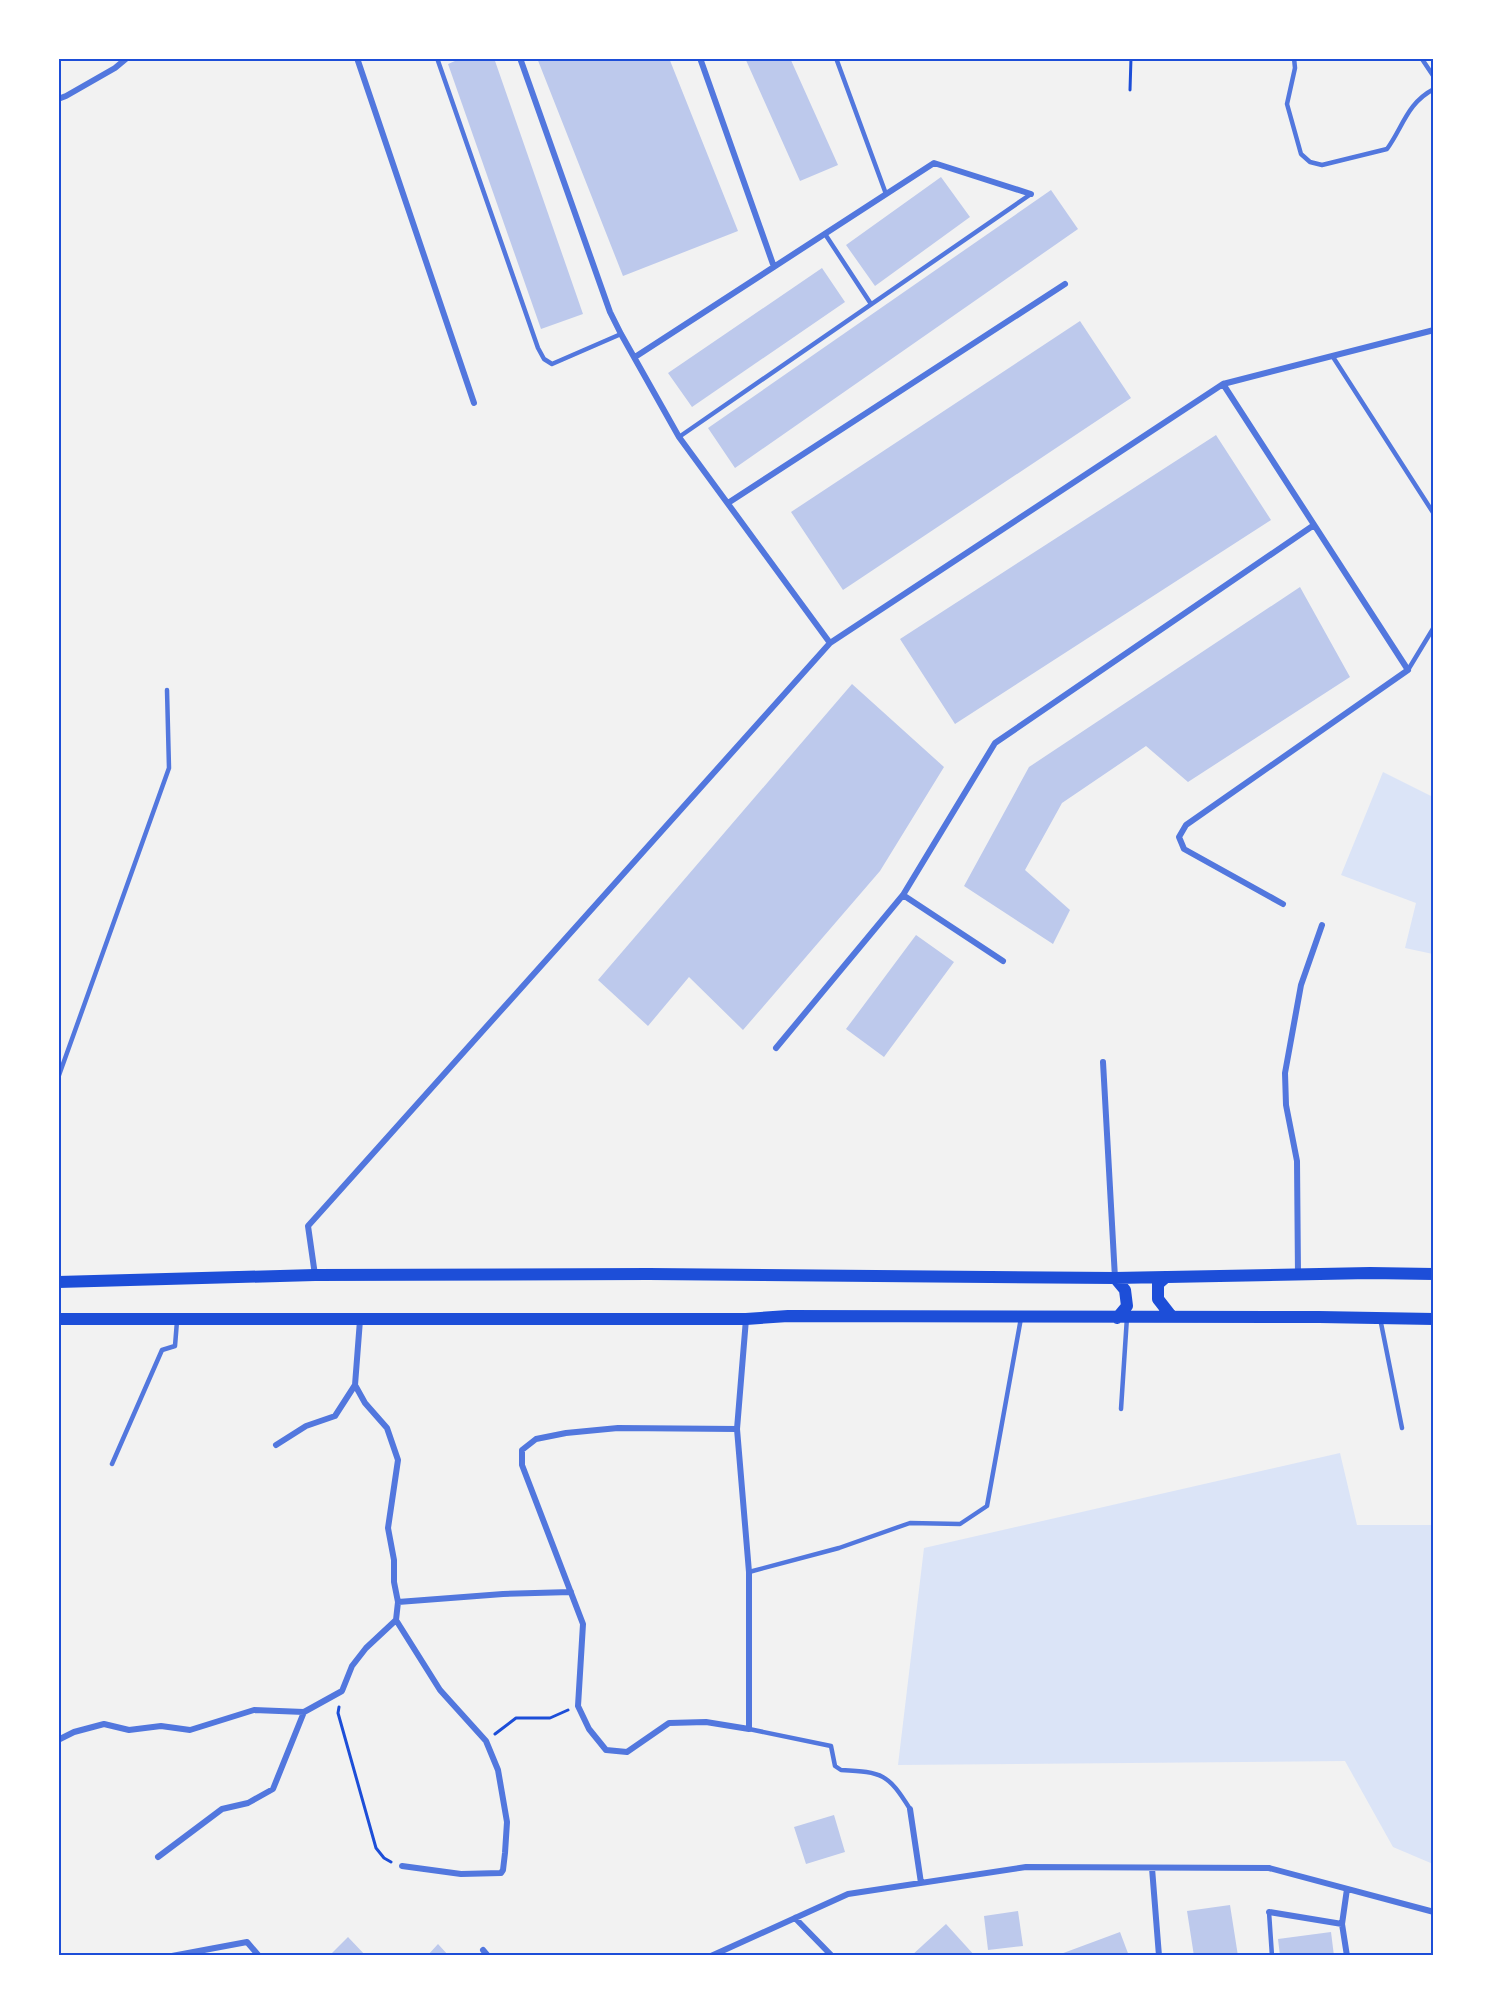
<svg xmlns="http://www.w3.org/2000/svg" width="1492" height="2014" font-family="Figtree,sans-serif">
<rect width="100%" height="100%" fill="#f2f2f2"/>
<path fill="#dbe4f7" d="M1383,772L1433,797V954L1405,948L1416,903L1341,875Z
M1340,1453L1357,1525H1433V1864L1393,1847L1345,1761L898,1765L924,1548Z"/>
<path fill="#bdc9ec" d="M462,58H494L583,314L541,329L448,64Z
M537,58H669L738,231L623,276Z
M745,58H790L838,165L800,181Z
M941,177L970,217L875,286L846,245Z
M1051,190L1078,229L735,468L708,428Z
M822,268L845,302L692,407L668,373Z
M1080,321L1131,398L843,590L791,512Z
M1216,435L1271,520L955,724L900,639Z
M1300,587L1350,677L1188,782L1146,746L1062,803L1025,870L1070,910L1053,944L964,886L1029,767Z
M852,684L944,767L880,871L743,1030L689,977L648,1026L598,980Z
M916,935L954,962L884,1057L846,1029Z
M834,1815L845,1852L806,1864L794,1827Z
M1230,1905L1238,1956H1194L1187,1911Z
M1018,1911L1023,1946L988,1950L984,1916Z
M946,1924L975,1956H911Z
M1120,1932L1129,1956H1058V1955Z
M1331,1932L1334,1956H1280L1278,1939Z
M348,1937L366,1956H329Z
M438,1944L449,1956H427Z"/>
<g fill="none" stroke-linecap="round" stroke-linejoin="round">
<path stroke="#1d4ed8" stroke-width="3" d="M1130,90L1131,58
M339,1707L338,1713L376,1848L384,1858L391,1862
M495,1734L516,1718H550L568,1710"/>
<path stroke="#5277de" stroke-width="4.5" d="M437,58L538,348L544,359L552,364L621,334
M836,58L886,194
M1294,58L1295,68L1287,104L1301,154L1310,162L1322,165L1387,149C1403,127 1407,103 1434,89
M1422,59L1434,77
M825,234L871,304
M1333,357L1434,514
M679,437L1031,194
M1408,670L1434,627
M58,1078L169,768L167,690
M1380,1318L1402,1428
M1121,1409L1127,1317
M112,1464L162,1350L175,1346L177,1321
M749,1572L839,1548L910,1523L960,1524L987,1506L1021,1318
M749,1729L831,1746L835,1766L841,1770C883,1772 888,1774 910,1809
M1269,1912L1272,1956"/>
<path stroke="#5277de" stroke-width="6" d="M357,58L474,403
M520,58L610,312L621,334L679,437L830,643
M700,58L774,267
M58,99L66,96L115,68L127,58
M635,357L934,163L1031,194
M1223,384L1408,670L1186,825L1179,837L1184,849L1283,904
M728,503L1065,284
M903,895L1003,961
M776,1048L903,895L995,743L1314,525
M1103,1062L1115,1278
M1298,1274L1297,1161L1286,1105L1285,1073L1301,985L1322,925
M315,1275L308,1226L830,643L1223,384L1434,330
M737,1429L618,1428L566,1433L536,1439L522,1450V1465L583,1624L578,1706L589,1729L606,1750L627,1752L669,1723L706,1722L749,1729V1572L737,1429L746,1319
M276,1445L306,1426L335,1416L355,1385L360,1320
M398,1602L503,1594L571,1592
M396,1620L440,1690L486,1741L498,1770L507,1822L505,1853L503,1870L501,1873L461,1874L402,1866
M58,1740L74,1732L104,1724L129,1730L161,1726L190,1730L254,1710L304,1712L342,1691L352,1666L366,1648L396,1620L398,1602L394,1582V1560L388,1528L398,1460L387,1428L365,1403L355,1385
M910,1809L921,1883
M158,1857L222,1809L248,1803L273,1789L304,1712
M1152,1868L1159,1956
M1347,1889L1342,1924L1347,1956
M1269,1912L1342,1924
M795,1918L832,1956
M483,1950L488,1956
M172,1956L247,1942L259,1956
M711,1956L848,1894L1026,1867L1269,1868L1434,1912"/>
<path stroke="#1d4ed8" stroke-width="12" d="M1166,1277L1158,1284V1299L1172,1317
M1115,1278L1125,1290L1127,1306L1117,1318
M58,1282L315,1275L649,1274L1115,1278L1370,1273L1434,1274
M58,1319H746L788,1316L1319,1317L1434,1319"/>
</g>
<rect width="1492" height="2014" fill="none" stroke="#ffffff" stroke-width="120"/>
<rect x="60" y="60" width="1372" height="1894" fill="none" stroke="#1d4ed8" stroke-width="2"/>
</svg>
